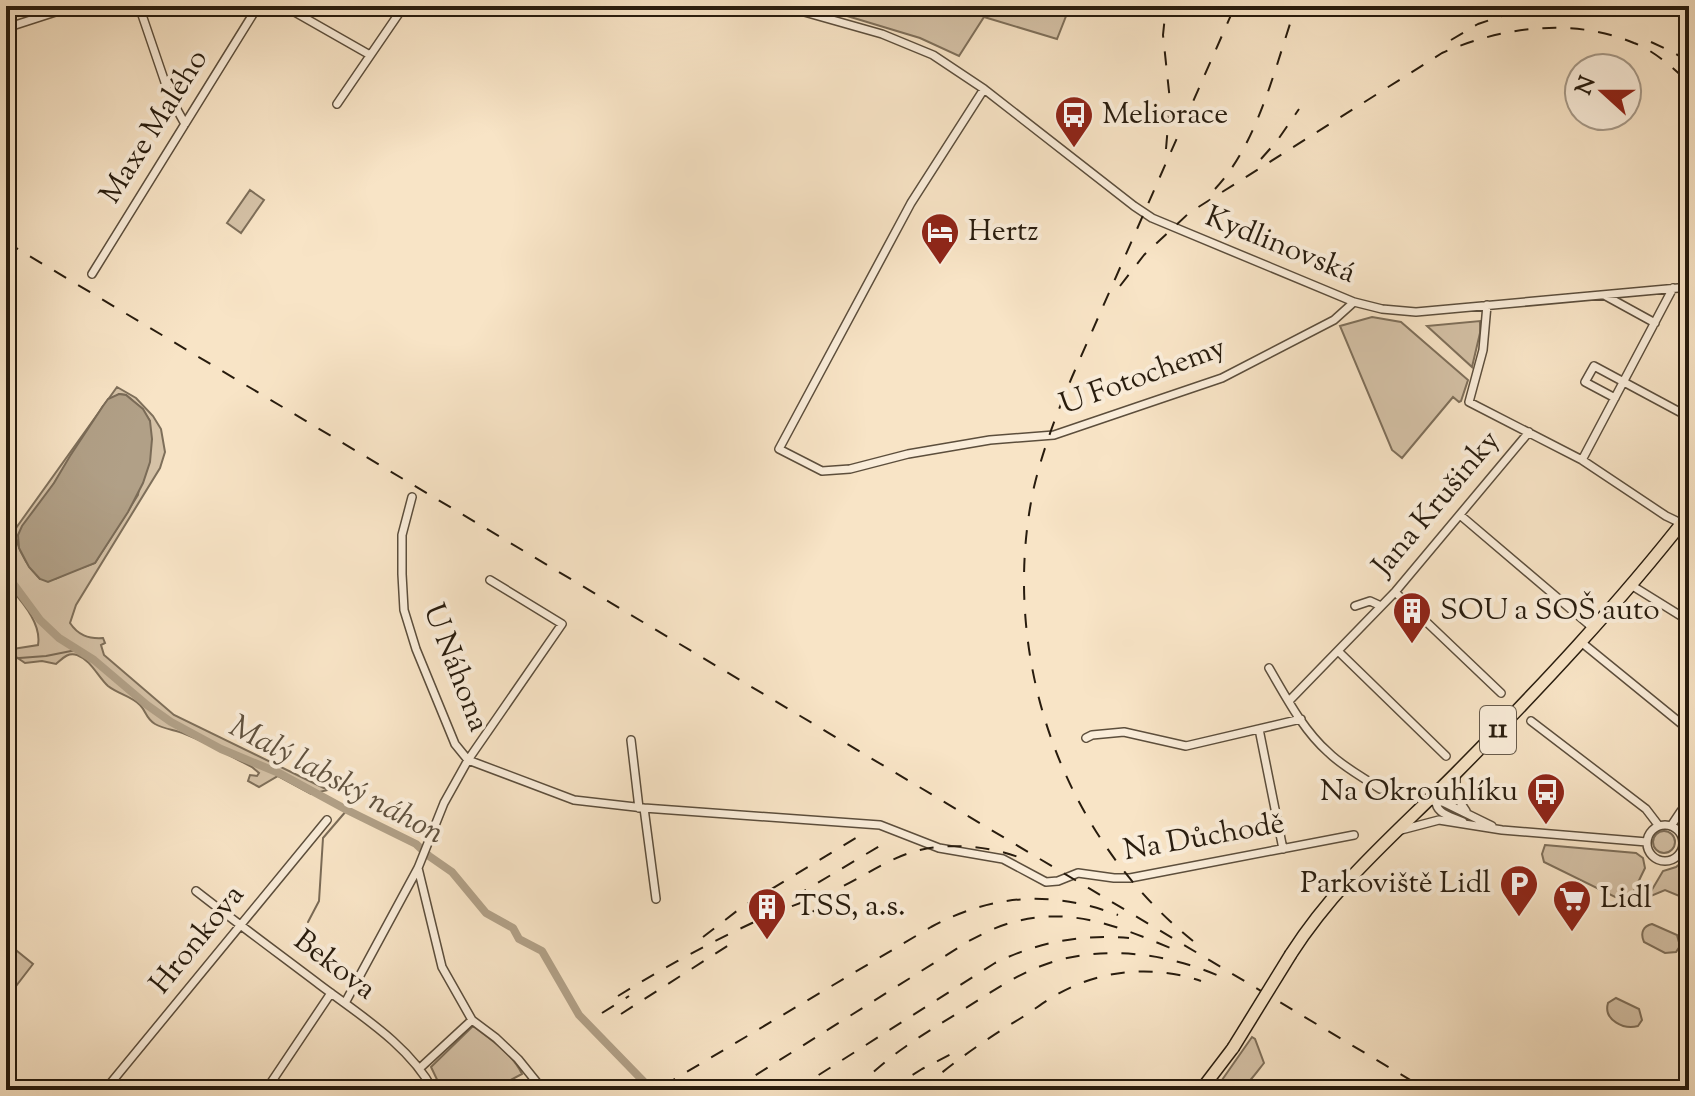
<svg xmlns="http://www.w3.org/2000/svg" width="1695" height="1096" font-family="'Sorts Mill Goudy',serif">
<rect width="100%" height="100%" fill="#f8e4c6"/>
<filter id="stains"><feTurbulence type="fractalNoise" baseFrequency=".0025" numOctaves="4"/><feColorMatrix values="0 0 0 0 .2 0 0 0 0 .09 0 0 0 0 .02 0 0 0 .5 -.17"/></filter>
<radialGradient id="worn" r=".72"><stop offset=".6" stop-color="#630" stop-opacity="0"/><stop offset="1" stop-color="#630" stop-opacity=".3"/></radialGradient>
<path fill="#d5c2a7" stroke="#7e6f5a" stroke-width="2" fill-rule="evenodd" d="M814,6H1070L1057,39L984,17L959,56L920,38Z
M250,190L264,200L241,233L227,223Z
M1372,317L1401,322L1468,380L1461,401L1459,402L1453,397L1402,458L1392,450L1340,326Z
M1480,321V333L1472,367L1427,326Z
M117,387L136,398L153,416L161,429L165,452L160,468L76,605L70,623C78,635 88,639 103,638L105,643L101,645L104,655L174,715L328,790L311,794L278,776L259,787L248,781L250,775L257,776L259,773L252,767C230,756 208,743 185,734C175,730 164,729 155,724C146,719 146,711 140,705C131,696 118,694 108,686C98,677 91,660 77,655C68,652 63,658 56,664L42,661L25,663L6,650L38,645C42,622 20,600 6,583V542ZM119,394L126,395L142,409L150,421L138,495L95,563L70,572L55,579H40C30,569 21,555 17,542L103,406Z
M1653 842a11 11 0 1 1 22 0a11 11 0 1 1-22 0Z
M1545,845L1636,853L1643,858L1645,868L1630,899L1627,901L1617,896L1615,897L1544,862L1542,854Z
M1687,858H1689V900L1665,890L1651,896L1650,893L1663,871L1676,867Z
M1652,924L1677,935L1680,946L1676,952L1665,953L1644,942C1640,933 1643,926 1652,924Z
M6,942L33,964L6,999Z
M1616,998L1639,1009L1642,1020L1638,1026C1624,1030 1603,1020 1608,1003Z
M473,1026C490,1039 513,1054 522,1074L501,1085V1090H442L431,1067Z
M1252,1037L1255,1039L1264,1063C1245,1087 1246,1090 1215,1090Z"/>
<path fill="#b1a087" stroke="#7a6b57" stroke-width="2" d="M119,394L126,395L143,409L150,421L152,439L150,462L143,483L128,512L95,563L48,582L40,579L29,567L19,548L18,535L22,526L54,483L70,456L103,406L108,399Z"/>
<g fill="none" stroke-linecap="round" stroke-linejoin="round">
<path stroke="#7a6b57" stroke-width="2" d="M6,659L46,656L76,650
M308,922L319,901L323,838L347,810"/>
<path stroke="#b1a087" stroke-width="8" d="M6,574L40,620L59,638L94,660L147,705L171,722L221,749L279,773L347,810L416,844L429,856L452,872L486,913L513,928L519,939L542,951L579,1015L652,1090"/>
<defs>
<path id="minor" d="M139,6L170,97L185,124
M284,6L370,55
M783,6L882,34L933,55L984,89L1134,206L1152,218L1354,302L1382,309L1416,312L1689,287
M6,28L74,6
M984,89L911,203L779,449L822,471L850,469L908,454L990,440L1054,435L1222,378L1334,320L1354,302
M337,104L404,6
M92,274L258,6
M1604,295L1655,323
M1487,305L1483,350L1469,402L1582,460L1666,516L1689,527
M1615,398L1585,382L1594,366L1689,417
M1582,460L1673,288
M412,497L402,535V574L404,610L416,649L455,744L468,760L574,800L644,808L880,825L939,848L1003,859L1046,882L1058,881L1078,873L1114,878H1130L1354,835
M1460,515L1593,628
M1631,585L1689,621
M1395,592L1501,693
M1355,606L1370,601L1381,606
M1581,642L1689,730
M1338,651L1446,756
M1269,668C1286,697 1303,730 1328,752C1343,767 1363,777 1380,789
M1289,701L1395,592L1529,432
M1531,721L1646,809L1659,826
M1259,729L1283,849
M1086,738L1092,735L1124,732L1186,746L1301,719
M631,740L639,808
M1456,774V796L1466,811
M1436,798C1434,814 1451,816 1463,822
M1430,801L1443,802L1492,826
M644,808L656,899
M1647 843a18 18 0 1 1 36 0a18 18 0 1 1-36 0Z
M1671,826L1681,811L1689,804
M1401,830L1439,820L1502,830L1647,842
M418,868L442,967L472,1020L496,1038L518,1059L543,1090
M196,891C237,923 279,954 320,985C360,1015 410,1046 433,1090
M345,1003L418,868L444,803L468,760L562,624L490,580
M420,1068L472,1020
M105,1090L327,820
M266,1090L331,993"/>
<path id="primary" d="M1291,954C1338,881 1398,832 1458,771C1539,689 1618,605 1689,514
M1201,1090L1233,1048"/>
</defs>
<use href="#minor" stroke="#5c4e3c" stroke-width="10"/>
<use href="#primary" stroke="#281c0e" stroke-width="14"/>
<use href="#minor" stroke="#faedda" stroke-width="7"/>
<use href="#primary" stroke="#f8e4c6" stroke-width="11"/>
<path stroke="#281c0e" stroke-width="2" stroke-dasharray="14 14" stroke-linecap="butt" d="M1451,40L1478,24L1502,16L1523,12L1612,9L1689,10
M1651,42L1673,52L1689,62
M1166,149L1170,101L1163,35L1166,6
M1261,159L1277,141L1299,109
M1215,189C1259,142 1275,66 1296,6
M6,242L1427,1090
M1120,286L1144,255L1189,213L1442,53C1501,27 1573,17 1634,43C1655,51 1673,68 1689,83
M794,897L888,841
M804,918L833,897
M703,937L742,907L864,833
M1193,941C1061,835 998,653 1034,487C1043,449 1057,413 1072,377L1235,6
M618,996C665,967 712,941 763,918C787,907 813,899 837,889C865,876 890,857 920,850C954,842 997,847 1028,861
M602,1013L629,996
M621,1014L732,943
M663,1086L931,927C993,894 1051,890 1118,915
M732,1090L969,941C982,934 996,927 1010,923C1070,905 1120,927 1175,950
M795,1090L995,963C1038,942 1081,934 1129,938
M853,1090C870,1075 886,1060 905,1047C923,1034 942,1023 961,1011C987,995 1012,977 1041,966C1097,944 1164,952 1219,976
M889,1090L922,1069L955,1052
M921,1090C952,1063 986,1039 1021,1018C1034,1010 1045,1001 1058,994C1102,969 1154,965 1201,981"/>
<defs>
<path id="primary-bridge" d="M1233,1048L1291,954"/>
</defs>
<use href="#primary-bridge" stroke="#281c0e" stroke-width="14" stroke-linecap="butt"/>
<use href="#primary-bridge" stroke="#f8e4c6" stroke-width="11"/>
</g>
<defs>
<symbol id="bus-pin" viewBox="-11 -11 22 30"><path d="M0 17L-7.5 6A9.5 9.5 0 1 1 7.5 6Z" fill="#8f2418" stroke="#faedda"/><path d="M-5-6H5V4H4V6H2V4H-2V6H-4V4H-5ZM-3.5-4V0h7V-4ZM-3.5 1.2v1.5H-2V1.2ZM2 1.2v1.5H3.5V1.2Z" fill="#fff"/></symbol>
<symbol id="hotel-pin" viewBox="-11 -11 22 30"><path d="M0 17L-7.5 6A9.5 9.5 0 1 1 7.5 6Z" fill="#8f2418" stroke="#faedda"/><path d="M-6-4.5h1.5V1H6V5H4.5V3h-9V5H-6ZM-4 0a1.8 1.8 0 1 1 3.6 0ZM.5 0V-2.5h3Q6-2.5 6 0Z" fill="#fff"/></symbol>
<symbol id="building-pin" viewBox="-11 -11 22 30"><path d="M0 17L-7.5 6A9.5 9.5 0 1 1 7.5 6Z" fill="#8f2418" stroke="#faedda"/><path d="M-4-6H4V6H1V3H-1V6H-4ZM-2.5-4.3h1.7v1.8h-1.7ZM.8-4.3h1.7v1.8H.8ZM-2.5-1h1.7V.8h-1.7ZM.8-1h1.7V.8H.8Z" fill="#fff"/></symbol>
<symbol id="parking-pin" viewBox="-11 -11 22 30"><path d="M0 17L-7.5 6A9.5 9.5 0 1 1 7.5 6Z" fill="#8f2418" stroke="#faedda"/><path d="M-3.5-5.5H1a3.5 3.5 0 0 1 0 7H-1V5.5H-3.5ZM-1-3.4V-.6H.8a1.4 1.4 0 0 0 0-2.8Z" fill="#fff"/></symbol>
<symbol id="supermarket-pin" viewBox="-11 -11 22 30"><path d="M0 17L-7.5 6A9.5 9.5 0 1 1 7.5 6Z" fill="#8f2418" stroke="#faedda"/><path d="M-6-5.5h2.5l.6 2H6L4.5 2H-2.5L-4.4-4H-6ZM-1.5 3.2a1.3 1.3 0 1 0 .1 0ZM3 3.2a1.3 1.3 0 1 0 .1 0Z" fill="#fff"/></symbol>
</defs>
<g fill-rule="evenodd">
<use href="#bus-pin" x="1052" y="93" width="44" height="60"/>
<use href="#hotel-pin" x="918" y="210" width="44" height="60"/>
<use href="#building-pin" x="1390" y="589" width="44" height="60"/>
<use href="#bus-pin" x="1524" y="770" width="44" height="60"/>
<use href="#parking-pin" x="1497" y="862" width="44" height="60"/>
<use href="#supermarket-pin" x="1550" y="877" width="44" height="60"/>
<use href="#building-pin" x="745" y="885" width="44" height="60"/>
</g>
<g text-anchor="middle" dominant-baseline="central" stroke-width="8" stroke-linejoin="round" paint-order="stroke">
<rect fill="#faedda" stroke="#675b4b" stroke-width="2" x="1480" y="706" width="36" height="48" rx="6"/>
<g font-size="28" font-weight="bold" fill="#281c0e">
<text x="1498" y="730">11</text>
</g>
<g font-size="30" fill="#281c0e" stroke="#faedda" text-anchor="start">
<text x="1102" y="115">Meliorace</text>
<text x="968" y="232">Hertz</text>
<text x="1440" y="611">SOU a SOŠ auto</text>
<text x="1518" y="792" text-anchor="end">Na Okrouhlíku</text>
<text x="1491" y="884" text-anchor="end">Parkoviště Lidl</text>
<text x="1600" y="899">Lidl</text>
<text x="795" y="907">TSS, a.s.</text>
</g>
<g font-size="30" fill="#281c0e" stroke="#faedda">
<text transform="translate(155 127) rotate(-58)">Maxe Malého</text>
<text transform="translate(1280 246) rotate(22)">Kydlinovská</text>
<text transform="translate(1143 377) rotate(-20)">U Fotochemy</text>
<text transform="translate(1437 504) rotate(-50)">Jana Krušinky</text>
<text transform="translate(455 668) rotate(69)">U Náhona</text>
<text transform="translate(1204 838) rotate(-10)">Na Důchodě</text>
<text transform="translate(198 940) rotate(-51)">Hronkova</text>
<text transform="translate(334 966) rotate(37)">Bekova</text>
</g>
<g font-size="32" font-style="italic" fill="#5f513e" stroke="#faedda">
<text transform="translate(336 781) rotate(28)">Malý labský náhon</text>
</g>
</g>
<rect width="1695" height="1096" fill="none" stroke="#f8e4c6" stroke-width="32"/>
<rect x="8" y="8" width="1679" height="1080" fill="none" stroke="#281c0e" stroke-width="4"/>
<rect x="16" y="16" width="1663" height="1064" fill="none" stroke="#281c0e" stroke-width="2"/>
<g transform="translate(1603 92) rotate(291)"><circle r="38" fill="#faedda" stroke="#a69988" stroke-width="2"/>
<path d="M0-6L14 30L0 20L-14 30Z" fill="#8f2418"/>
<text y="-12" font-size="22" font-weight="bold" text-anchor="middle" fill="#281c0e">N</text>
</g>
<rect width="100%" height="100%" filter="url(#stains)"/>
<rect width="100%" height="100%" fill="url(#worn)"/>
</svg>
